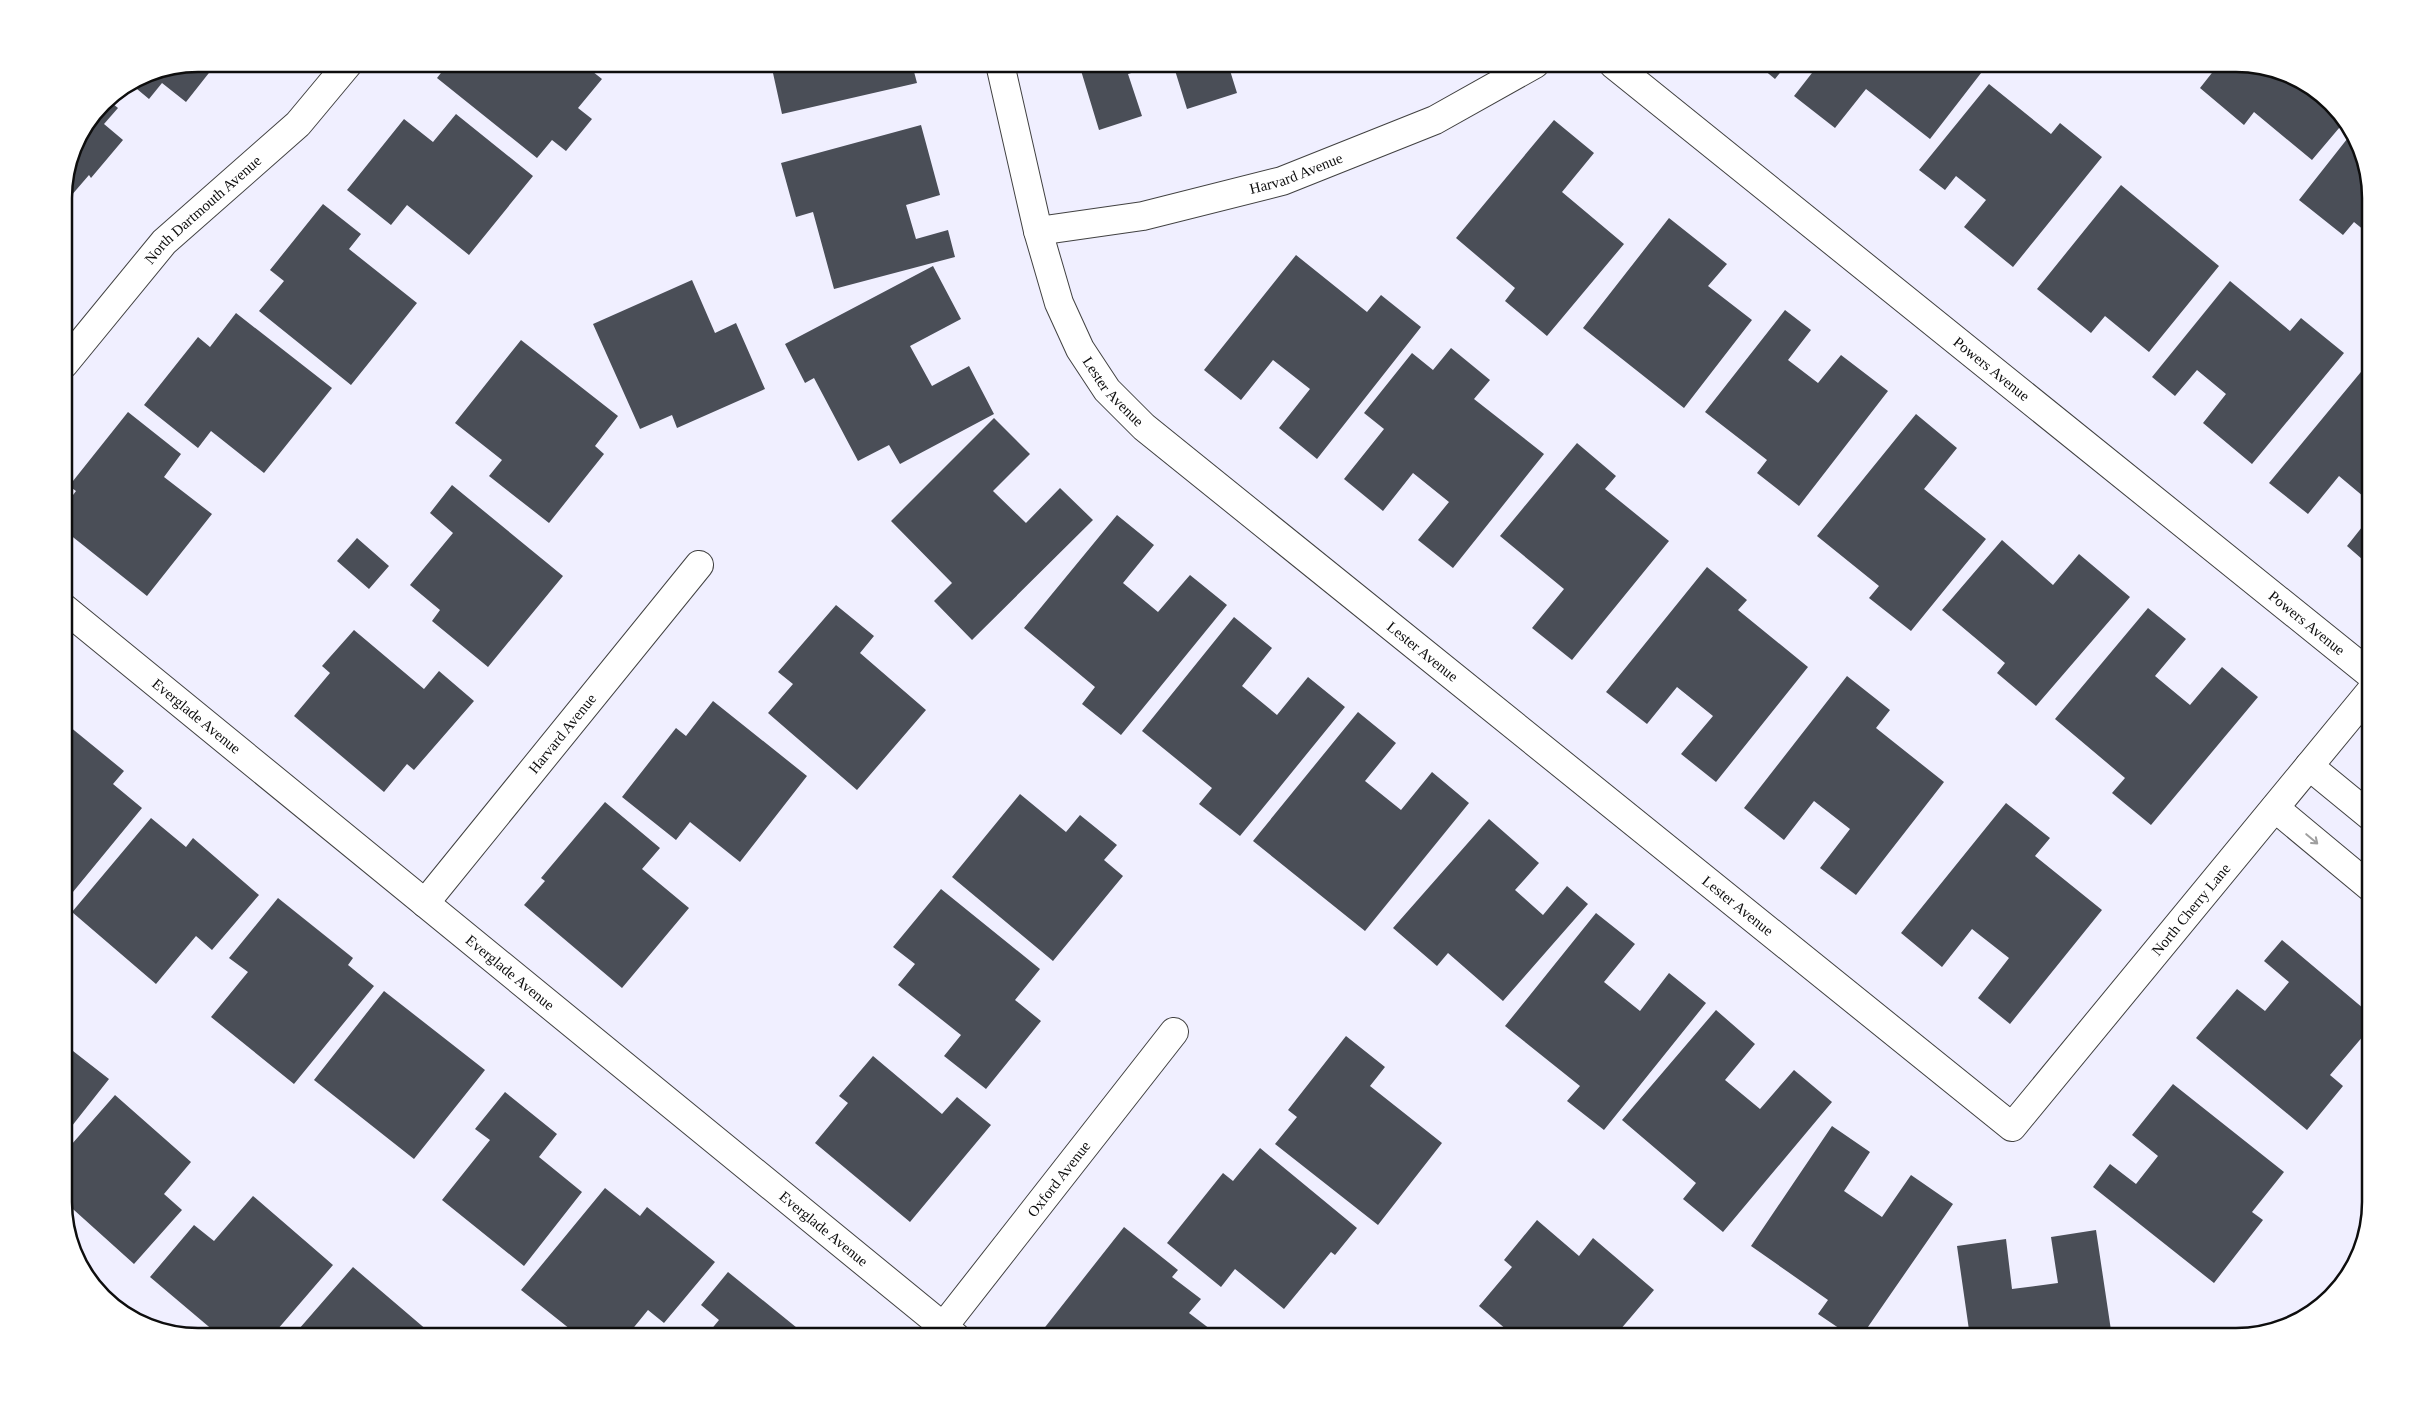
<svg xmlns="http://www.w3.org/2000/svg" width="2434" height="1401" font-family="Georgia,serif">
<rect width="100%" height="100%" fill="#f0efff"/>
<path fill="#4a4e57" d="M198,64H216L186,102L162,83L149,99L131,84L147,74Z
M448,64H583L602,79L578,108L592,119L566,151L552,140L537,158L437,78Z
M771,64H912L917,83L782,114Z
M1079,64H1160L1128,74L1142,116L1099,130Z
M1173,64H1228L1237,93L1187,109Z
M1256,64H1267L1257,68Z
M1757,64H1787L1775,79Z
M1819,64H1988L1930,139L1866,89L1835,128L1794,96Z
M2219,64H2236L2303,82L2345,121L2312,160L2254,112L2244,125L2200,88Z
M1989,84L2051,134L2060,123L2102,157L2013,267L1964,227L1986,200L1956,176L1945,190L1919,170Z
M108,100L118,108L104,124L123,140L91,178L89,175L64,204V190L74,146L103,103Z
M456,114L533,176L469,255L407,205L391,225L347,190L404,119L433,142Z
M1554,120L1594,153L1562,192L1624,244L1547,336L1505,301L1515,288L1456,238Z
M921,125L940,195L906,205L916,239L948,230L955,257L834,289L813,212L796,217L781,163Z
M2351,134L2370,190V235L2354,222L2343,235L2299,200Z
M2121,185L2219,266L2149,352L2105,316L2091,333L2037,289Z
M323,204L361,234L349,249L417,303L351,385L259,311L284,281L270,270Z
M1669,218L1727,264L1708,286L1752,320L1684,408L1583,328Z
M1296,255L1367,312L1381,295L1421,327L1317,459L1279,428L1310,389L1273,360L1241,400L1204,370Z
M933,266L961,319L910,346L932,386L969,366L994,414L900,464L889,445L858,461L814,378L805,383L785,344Z
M692,280L715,333L736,323L765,389L677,428L672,415L640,429L593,324Z
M2230,281L2290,331L2301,318L2344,353L2252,464L2203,423L2226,394L2197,370L2175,396L2152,377Z
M1785,310L1811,330L1788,360L1818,383L1841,355L1888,391L1799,506L1757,473L1767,460L1705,412Z
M236,313L332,388L264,473L211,431L198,448L144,405L198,337L210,347Z
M521,340L618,416L595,446L604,454L549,523L489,476L502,460L455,423Z
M1451,348L1490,380L1474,399L1544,454L1453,568L1418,540L1449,502L1413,473L1383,511L1344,479L1384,429L1364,413L1412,353L1433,370Z
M2370,361V502L2339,476L2308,514L2269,483Z
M128,412L181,454L164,477L212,514L147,596L64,530V507L76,491L69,486Z
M1916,414L1957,448L1924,489L1986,539L1911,631L1869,598L1879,586L1817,536Z
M994,418L1030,454L993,491L1026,523L1060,488L1093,520L972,640L934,601L952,583L891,521Z
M1577,443L1616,476L1605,489L1669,541L1572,660L1532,628L1564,589L1500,536Z
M452,485L563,576L488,667L432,621L440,610L410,585L453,533L430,513Z
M1117,515L1154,545L1123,583L1158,612L1190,575L1227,605L1121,735L1082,704L1095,687L1024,628Z
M2370,517V566L2347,546Z
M357,538L389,566L369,589L337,561Z
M2002,540L2053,585L2079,554L2130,597L2036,706L1997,673L2005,663L1942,610Z
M1707,567L1747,600L1738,610L1808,667L1716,782L1681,754L1713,716L1677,687L1647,724L1606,692Z
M836,605L874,636L860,653L926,710L857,790L768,713L793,684L778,672Z
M2148,608L2186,639L2155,676L2190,705L2222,667L2258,697L2151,825L2112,793L2125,778L2055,719Z
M1234,617L1272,648L1242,686L1277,715L1308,677L1345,707L1240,836L1199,804L1212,788L1142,731Z
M354,630L424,689L439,671L474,701L414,770L407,764L384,792L294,716L330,673L322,666Z
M1847,676L1890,710L1876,728L1944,782L1856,895L1820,868L1850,829L1814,801L1784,840L1744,808Z
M713,701L807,776L740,862L690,822L676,840L622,797L676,728L686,736Z
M1358,712L1396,743L1365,781L1401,810L1432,772L1469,803L1365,931L1253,841Z
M64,722L124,771L113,784L142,808L68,898L64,895Z
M1020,794L1066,832L1080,815L1117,845L1104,860L1123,876L1053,961L952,877Z
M605,802L660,848L642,869L689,908L622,988L524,905L545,881L541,878Z
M2006,803L2050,838L2035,856L2102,910L2010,1024L1978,998L2009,958L1972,929L1942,967L1901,933Z
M151,818L186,847L193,838L259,895L212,950L196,936L156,984L72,912Z
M1489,819L1539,863L1515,890L1543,915L1567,886L1588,904L1503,1001L1448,953L1437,966L1393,928Z
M941,889L1040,969L1015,1000L1041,1021L986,1089L944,1056L961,1035L898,985L915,964L893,947Z
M278,898L353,958L348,965L374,986L294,1084L211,1017L248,972L229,958Z
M1596,913L1635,944L1604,982L1640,1011L1669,973L1706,1003L1604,1130L1567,1101L1580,1086L1505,1026Z
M2282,940L2370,1014V1028L2330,1075L2343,1086L2307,1130L2196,1038L2237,989L2265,1011L2289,982L2264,961Z
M384,991L485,1070L414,1159L314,1080Z
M1716,1010L1755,1044L1725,1080L1760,1109L1794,1070L1832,1102L1723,1232L1683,1199L1696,1183L1622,1120Z
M1346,1036L1385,1067L1370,1086L1442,1143L1378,1225L1275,1144L1297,1117L1288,1110Z
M64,1044L109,1079L64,1136Z
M873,1056L942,1114L957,1097L991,1125L910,1222L815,1143L848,1103L839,1096Z
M2173,1084L2284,1172L2252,1212L2263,1220L2214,1283L2093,1187L2110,1164L2136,1184L2158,1156L2132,1135Z
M505,1092L557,1134L539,1157L582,1192L524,1266L442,1200L490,1140L475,1129Z
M115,1095L191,1162L164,1194L182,1210L134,1264L64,1201V1153Z
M1832,1126L1870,1152L1844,1191L1882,1217L1911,1175L1953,1204L1861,1337H1852L1818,1314L1828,1300L1751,1246Z
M1260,1148L1357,1228L1335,1255L1331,1252L1284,1309L1235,1269L1221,1287L1167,1243L1223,1173L1233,1181Z
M605,1188L640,1216L647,1207L715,1262L664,1323L648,1310L626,1337H580L521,1290Z
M253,1196L333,1265L271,1337H221L150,1277L194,1225L214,1241Z
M1537,1220L1579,1256L1593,1238L1654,1290L1614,1337H1515L1479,1306L1512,1267L1504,1260Z
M1124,1227L1178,1270L1172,1277L1201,1299L1189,1313L1210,1329L1204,1337H1050L1042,1331Z
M2096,1230L2112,1337H1970L1957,1246L2006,1239L2012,1289L2058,1283L2051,1237Z
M353,1267L435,1337H292Z
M728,1272L802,1332L797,1337H705L719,1320L701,1305Z"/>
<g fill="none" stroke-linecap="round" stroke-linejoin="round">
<defs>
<g id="street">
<path id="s1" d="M1000,64L1038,231L1059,303L1080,349L1107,390L1144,427L2012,1127L2370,692"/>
<path id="s2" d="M1613,64L2370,674"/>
<path id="s3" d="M1038,231L1143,216L1282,181L1435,120L1535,64"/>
<path id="s4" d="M64,364L164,242L298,124L348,64"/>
<path id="s5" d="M64,608L956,1337"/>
<path d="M2309,766L2370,816"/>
<path d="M2275,808L2370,887"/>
<path id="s6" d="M425,903L699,565"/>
<path id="s7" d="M943,1327L1174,1032"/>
</g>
</defs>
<use href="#street" stroke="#414141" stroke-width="30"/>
<use href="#street" stroke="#fff" stroke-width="28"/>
</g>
<defs><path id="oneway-shaft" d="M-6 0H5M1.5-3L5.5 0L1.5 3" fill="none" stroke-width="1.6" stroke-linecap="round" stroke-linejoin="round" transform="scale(1.25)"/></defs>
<use stroke="#9f9f9f" href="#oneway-shaft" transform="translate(2312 839) rotate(40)"/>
<g text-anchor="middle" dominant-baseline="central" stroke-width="5" stroke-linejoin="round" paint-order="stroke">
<g font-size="15" fill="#0e0e0e" stroke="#fff">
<text stroke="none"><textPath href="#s3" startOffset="265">Harvard Avenue</textPath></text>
<text stroke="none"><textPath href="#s4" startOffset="208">North Dartmouth Avenue</textPath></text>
<text stroke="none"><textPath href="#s2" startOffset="486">Powers Avenue</textPath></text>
<text stroke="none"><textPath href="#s1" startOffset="351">Lester Avenue</textPath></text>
<text stroke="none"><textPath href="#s2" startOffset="891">Powers Avenue</textPath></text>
<text stroke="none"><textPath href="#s1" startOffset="756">Lester Avenue</textPath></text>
<text stroke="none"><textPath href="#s5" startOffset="171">Everglade Avenue</textPath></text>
<text stroke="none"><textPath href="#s6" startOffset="218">Harvard Avenue</textPath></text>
<text stroke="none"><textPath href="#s1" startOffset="1161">Lester Avenue</textPath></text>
<text stroke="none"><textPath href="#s1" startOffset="1795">North Cherry Lane</textPath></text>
<text stroke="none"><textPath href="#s5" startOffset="576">Everglade Avenue</textPath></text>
<text stroke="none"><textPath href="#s7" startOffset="188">Oxford Avenue</textPath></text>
<text stroke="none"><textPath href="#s5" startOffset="981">Everglade Avenue</textPath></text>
</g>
</g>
<path d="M0 0H2434V1401H0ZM198 72H2236A126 126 0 0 1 2362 198V1202A126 126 0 0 1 2236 1328H198A126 126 0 0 1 72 1202V198A126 126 0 0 1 198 72Z" fill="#fff" fill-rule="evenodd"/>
<path fill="none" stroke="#0e0e0e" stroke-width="2.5" d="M198 72H2236A126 126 0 0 1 2362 198V1202A126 126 0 0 1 2236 1328H198A126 126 0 0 1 72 1202V198A126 126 0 0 1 198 72Z"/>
</svg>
